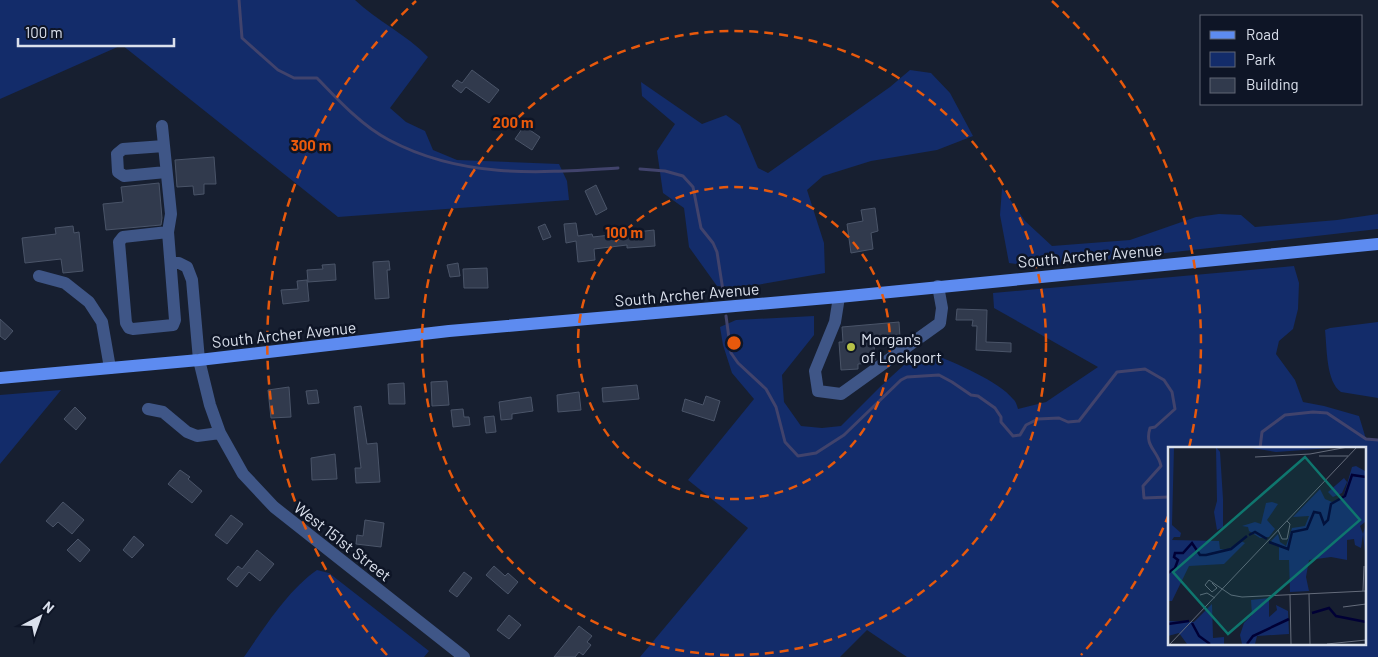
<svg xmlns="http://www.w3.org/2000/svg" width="1378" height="657" font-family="Barlow,sans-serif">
<rect width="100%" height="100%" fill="#171f30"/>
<path fill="#132c6a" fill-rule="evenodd" d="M0,0H355C377,21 406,34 428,57L390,108L406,122L425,131L433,150L457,160L559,164L567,181L569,200L338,217L122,45L0,99Z
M910,70L931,73L950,93L973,136L937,150L871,161L823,176L807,190L824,243L825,273L745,287L717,286L689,247L684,208L663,193L657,151L675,124L642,96L641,82L702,124L726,115L740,125L758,168L768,173L890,87Z
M1002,188L1025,221L1052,246L1130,240L1196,217L1219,214L1241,215L1255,227L1337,220L1378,214V229L1041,267L1009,263L1000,215Z
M1294,266L1299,283L1298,309L1293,329L1279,341L1276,354L1295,380L1303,402L1324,406L1359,416L1366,439L1378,440V657H907L867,630L840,657H640L748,528L688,480L754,399L732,373L723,345L720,327L736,320L814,316V335L782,375L784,402L801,426L822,428L841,426L880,387L905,364L933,354C955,363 999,381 1013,399C1016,401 1017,406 1018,409L1046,402L1098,367L994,308L993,293ZM1169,448H1364V643H1169Z
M1378,322V398L1341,392C1326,382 1327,348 1325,330L1330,328Z
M61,390L57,395L0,464V395Z
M317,570L329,573L429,651L424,657H244C264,628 288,590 317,570Z"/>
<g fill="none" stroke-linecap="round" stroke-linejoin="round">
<path stroke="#41436c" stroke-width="3" d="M239,0L242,38L278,70L294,78H317C337,99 363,127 389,140C463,179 538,173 618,168
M640,169L665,171L683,176L693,187L701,228L713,243L717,252L724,297
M726,316L731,353L738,363L766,389L776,407L785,442L798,456L816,453L844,435L901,380L907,377L939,375L952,382L971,395L978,396L995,408L1001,417V422L1013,436L1020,435L1026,425L1038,419L1059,418L1068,422L1079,421L1117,372L1145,369L1164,380L1172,392L1175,409L1155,427L1150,428C1144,447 1158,450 1161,466L1143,486L1144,498L1169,497
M1260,448L1262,432L1285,415L1313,412L1327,413L1366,439L1378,440"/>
</g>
<path fill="#313a4d" stroke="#4a5468" d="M472,70L499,90L489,103L466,87L461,93L452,86L457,80L462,83Z
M524,126L540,137L532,150L515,139Z
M214,157L216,184H204V194L194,195L193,186L177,187L175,160Z
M159,183L162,218L161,225L106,230L103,204L123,202L121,187Z
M596,185L607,209L596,215L585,191Z
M875,208L878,231L871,233L873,249L851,253L847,224L863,221L861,210Z
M576,223L578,236L592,234L593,237L654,230L655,246L627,248V245L594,249L595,260L578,262L576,241L566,243L564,224Z
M545,224L551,237L543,240L538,227Z
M73,226L74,233L79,232L83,271L63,273L61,259L25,263L22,238L56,234L55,228Z
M389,261L390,270H387L389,298L375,299L373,262Z
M458,263L460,276L450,277L447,265Z
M335,264L336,280L308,282L307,270L323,269L322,265Z
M487,268L488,288H464L463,269Z
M307,280L309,301L283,304L281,290L298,289L297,281Z
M957,309L987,310L986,342L1011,343V352L976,350L977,326H972L973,320H956Z
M0,319L13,331L5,340L0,336Z
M899,322L900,337L878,339L879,344H874L875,360L870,363L858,364V369L841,370L839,342H843L842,327Z
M447,381L449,405L432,406L431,382Z
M404,383L405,404H389L388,384Z
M637,385L639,399L603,402L602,388Z
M289,387L291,417L271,418L268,390Z
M317,390L319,403L308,404L306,391Z
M579,392L581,410L558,412L557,395Z
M706,396L720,401L714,421L682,411L685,399L703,405Z
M531,397L533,411L512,414V419L501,420L499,402Z
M361,406L367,444L377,443L380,482L356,483L355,468H361L354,407Z
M75,407L86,418L76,430L64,419Z
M463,409L464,417H469L470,425L453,427L451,410Z
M494,416L496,432L486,433L484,417Z
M335,454L337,479L312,480L311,458Z
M180,470L190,477L188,479L202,491L192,503L168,484Z
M63,502L84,520L72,534L58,522L53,527L46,521Z
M231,515L243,524L227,544L215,535Z
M365,520L384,523L381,547L356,544L357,535L363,536Z
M134,536L144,545L132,558L123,550Z
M78,539L90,550L80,562L67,550Z
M257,550L274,564L260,581L249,572L237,587L227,579L238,566L242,569Z
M494,566L505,576L508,573L518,582L508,594L486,575Z
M464,572L472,578L457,597L449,591Z
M509,615L521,625L509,639L497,630Z
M579,626L592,636L587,642L591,645L583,655L579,652L575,657H554Z"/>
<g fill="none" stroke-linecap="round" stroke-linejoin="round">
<path stroke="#3f5687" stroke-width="12" d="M162,126L171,214L168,232
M164,146L123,149L117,154L118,172L124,176L166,172
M168,232L175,320L173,325L133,329L129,328L126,323L119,242L123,237Z
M171,263H179L187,267L192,280L199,360L210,405L220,433L243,474L274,507L464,657
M39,276L65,283L89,302L102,322L110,368
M839,297L835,322L815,371L818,391L841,394L940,323L942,308L938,286
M148,409L163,412L187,432L197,436L220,433"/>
<path stroke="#5d8bf0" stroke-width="12" d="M0,378L199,360L449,331L839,297L1378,244"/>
</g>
<g fill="none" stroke="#e8590c" stroke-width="2.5" stroke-dasharray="9 6">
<circle cx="734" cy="343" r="156"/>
<circle cx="734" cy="343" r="312"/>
<path d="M1169 514A467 467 0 0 1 1081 655M387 655A467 467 0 0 1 416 1M1052 1A467 467 0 0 1 1189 448"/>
</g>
<circle fill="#b6c148" stroke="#0e1526" stroke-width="2" cx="851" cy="347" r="5"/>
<g text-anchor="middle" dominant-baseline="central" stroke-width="5" stroke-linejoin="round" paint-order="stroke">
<g font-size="16" fill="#dae0ec" stroke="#0e1526">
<text transform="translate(1090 255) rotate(-5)">South Archer Avenue</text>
<text transform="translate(687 294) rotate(-5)">South Archer Avenue</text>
<text transform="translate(284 334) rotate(-6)">South Archer Avenue</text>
<text transform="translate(343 541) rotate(38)">West 151st Street</text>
</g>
<g font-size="16" fill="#dae0ec" stroke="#0e1526" text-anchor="start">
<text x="861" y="338">Morgan's<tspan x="861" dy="18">of Lockport</tspan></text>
</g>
</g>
<g transform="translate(1168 447)">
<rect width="198" height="198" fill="#171f30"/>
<path d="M2,0H6L4,78L13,86L12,90H6L4,93L51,94L52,102L59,103L73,94L77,96L56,117L21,119L4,154H0ZM48,0L52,5L55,52V80L49,83L46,65L49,54ZM78,0H177L108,5ZM188,19L197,24V75L192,79L195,87L197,80V105L195,87L193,101L187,98L186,92L179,93V113L163,110L141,113L138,130L141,144L122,145L121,113H111V100L103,94L110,87L112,95L118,99L124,81L137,79L141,69L125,70L152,42L157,52L164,55L175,51L184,20ZM176,31L179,35L174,46L165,50L160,45ZM104,55L110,57L99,73L107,82L101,90L92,91L81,84L80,80L74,79L87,75L93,77L98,56ZM101,151V170L109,163L108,158L120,164L121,187L89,189L87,197H74L72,188L76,176L84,168L83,153ZM44,157L45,191L56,190V197H19L11,186L0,189V174L26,175Z" fill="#132c6a"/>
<path fill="none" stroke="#000035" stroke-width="2.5" d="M81,88L87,85L99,92M101,95L120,102L124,85L139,82L146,65L152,66L156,77L160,73L163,57L177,49L184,28L198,30M0,126L7,121L10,113L6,110L7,106H15L24,96L32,108H38L63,102L79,89M144,166L161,161L168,169L198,175M24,176L31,189L42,197M0,177L21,174M79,197L85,189L121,172"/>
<path fill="none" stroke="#656c7b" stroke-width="1" d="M151,9H180M87,10L142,7L180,0M110,83L114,92H119L122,77L119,74M44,136L49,141L44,145L37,138L41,133L63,148L74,150L198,144M195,144L196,119M141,147L142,197M32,148L39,146L47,151M122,148L123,197M175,160L198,157M2,197L189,0M159,197L198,193"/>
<path fill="#0f766e" fill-opacity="0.15" stroke="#0f766e" stroke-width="2.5" d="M137,10L192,73L60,187L5,125Z"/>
<rect width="198" height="198" fill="none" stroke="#dae0ec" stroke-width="2.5"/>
</g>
<circle cx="734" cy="343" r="8" fill="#e8590c" stroke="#0e1526" stroke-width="2.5"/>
<g font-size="15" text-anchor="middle" font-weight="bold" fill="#e8590c" stroke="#0e1526" stroke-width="5" stroke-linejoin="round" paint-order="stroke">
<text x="513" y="128">200 m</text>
<text x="311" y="151">300 m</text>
<text x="624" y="238">100 m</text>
</g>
<rect x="1200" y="15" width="162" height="90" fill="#0e1526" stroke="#606675"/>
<rect x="1210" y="31" width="25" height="8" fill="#5d8bf0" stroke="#606675"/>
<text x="1246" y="40" font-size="15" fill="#dae0ec">Road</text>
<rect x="1210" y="52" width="25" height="15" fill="#132c6a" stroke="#606675"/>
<text x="1246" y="65" font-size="15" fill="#dae0ec">Park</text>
<rect x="1210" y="78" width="25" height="15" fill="#313a4d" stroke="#606675"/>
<text x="1246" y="90" font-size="15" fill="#dae0ec">Building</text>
<g transform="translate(40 617) rotate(41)" stroke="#0e1526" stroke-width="4" paint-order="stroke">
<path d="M0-4L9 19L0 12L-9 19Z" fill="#dae0ec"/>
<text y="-8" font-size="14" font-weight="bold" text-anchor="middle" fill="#dae0ec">N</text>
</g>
<path d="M18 38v8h156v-8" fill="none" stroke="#dae0ec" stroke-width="2.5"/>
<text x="25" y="38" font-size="15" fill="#dae0ec" stroke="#0e1526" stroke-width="4" paint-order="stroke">100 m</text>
</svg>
